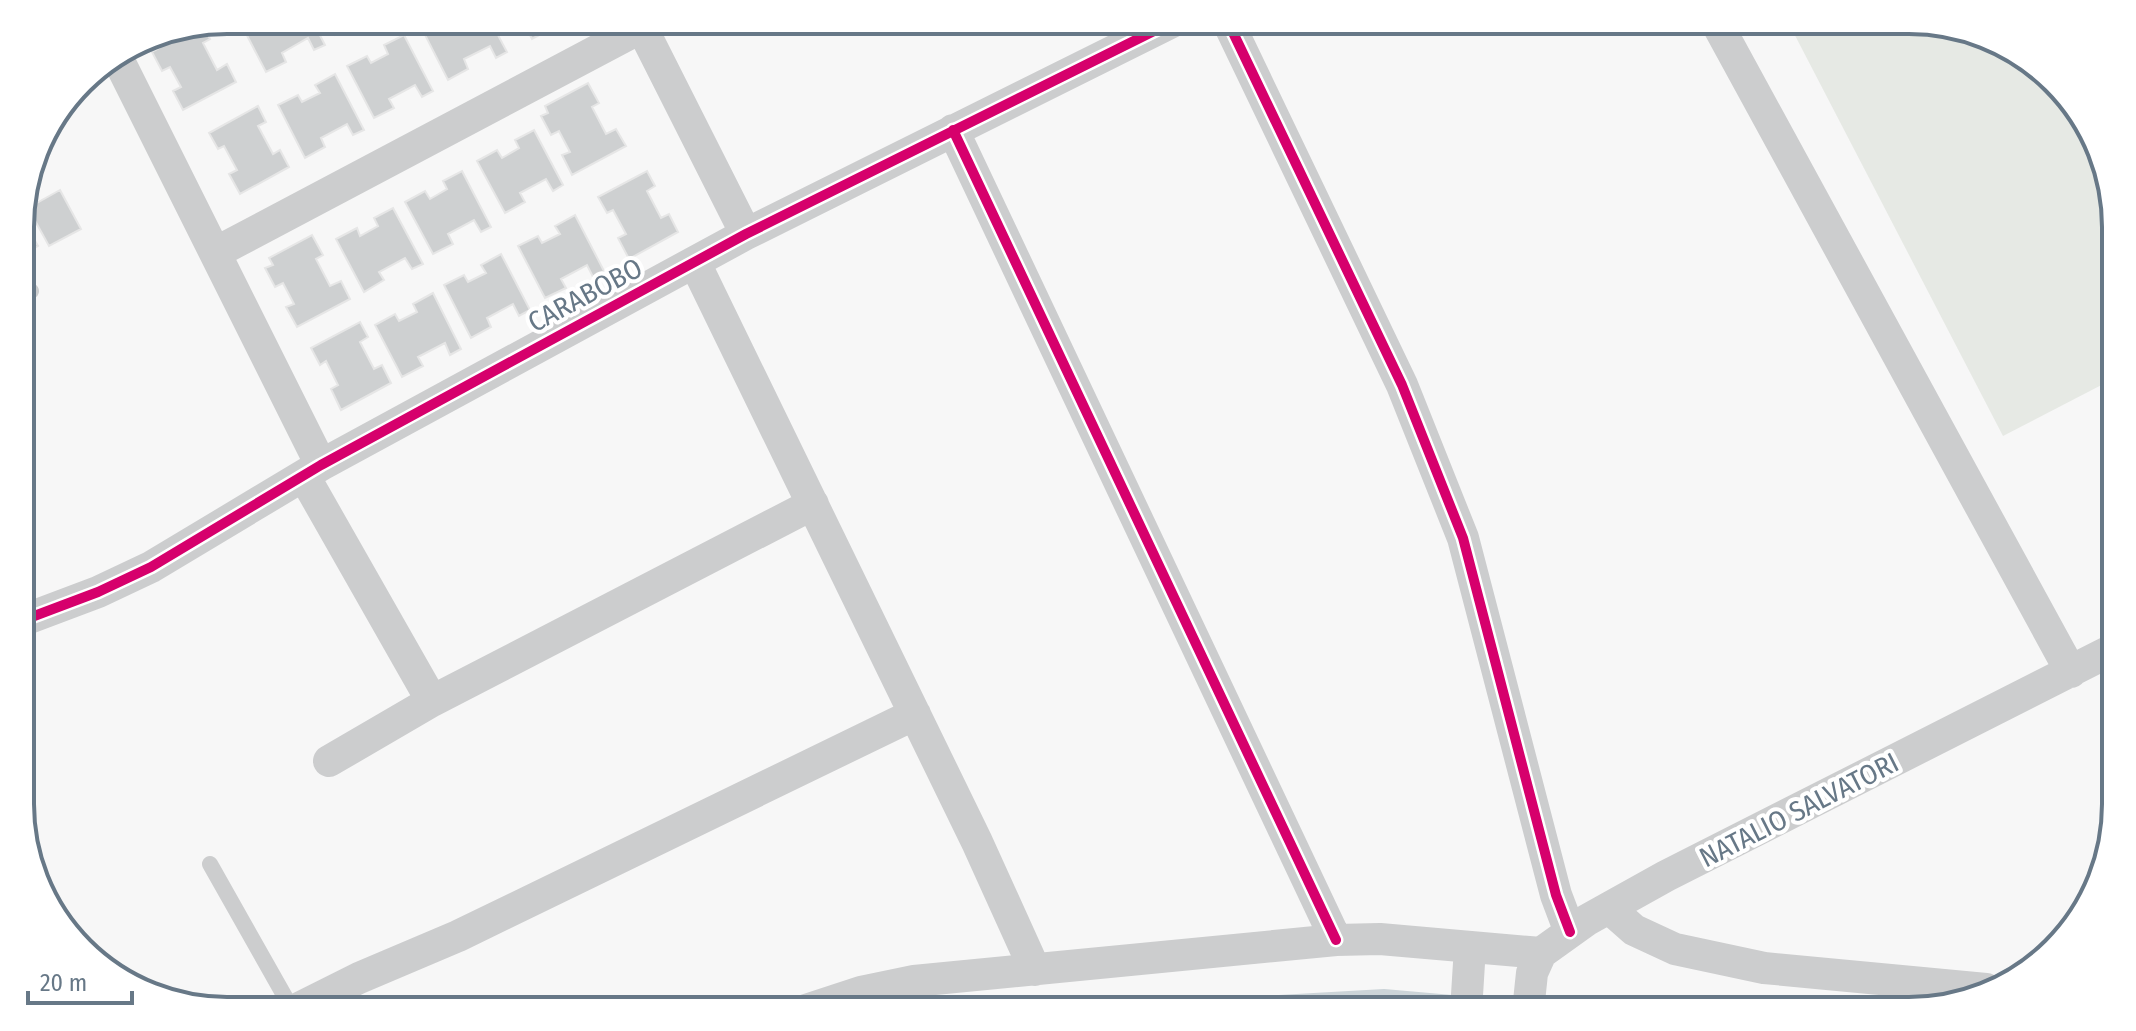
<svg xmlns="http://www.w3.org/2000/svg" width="2136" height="1031" font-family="'Fira Sans Condensed',sans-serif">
<rect width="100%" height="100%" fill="#f7f7f7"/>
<path fill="#e6e9e4" d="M1787,20H1909L2000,41L2081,111L2114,200L2115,378L2003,436Z"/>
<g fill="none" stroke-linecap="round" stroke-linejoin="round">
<path stroke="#ccd4d8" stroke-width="10" d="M1087,1011L1384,994L1576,1011"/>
</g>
<path fill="#ced0d1" stroke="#e6e6e6" stroke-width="2" d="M239,20H312L325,45L314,50L308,38L282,53L286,62L266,72Z
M327,20H353L355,24L335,35Z
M434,20H443L445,24L452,20H490L507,52L496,58L490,46L464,59L468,69L448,80L421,27Z
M522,20H568L532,39Z
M203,25L210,39L203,43L217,70L227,64L236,82L183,110L173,91L181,87L170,67L162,71L152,52L159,48L156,42L178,30Z
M404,35L433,91L422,97L415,85L389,99L394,108L374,118L347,66L367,56L371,63L388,54L384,45Z
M335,74L364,130L353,135L347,124L321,138L325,147L305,158L278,105L298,95L302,102L320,93L315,85Z
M588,83L599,103L592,107L606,134L616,129L626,146L572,175L562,155L570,152L559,131L551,135L541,116L548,113L545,106Z
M258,106L266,122L258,126L273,154L280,150L289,167L240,194L229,174L237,170L224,146L218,149L209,133Z
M534,130L563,185L553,191L546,179L520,193L525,202L505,213L477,161L497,150L502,158L519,148L515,140Z
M462,171L491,227L481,232L474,220L448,234L453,244L433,254L405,202L425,191L430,199L447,189L443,181Z
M647,171L655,186L647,191L661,218L669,214L678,232L629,259L618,238L626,234L613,210L607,213L598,197Z
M60,190L81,229L49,246L28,208Z
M393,208L423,264L412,269L405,258L379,272L384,280L364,292L336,239L357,228L360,236L378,226L374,218Z
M20,215L38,246L21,256Z
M575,215L604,271L593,277L587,265L561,279L566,288L545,298L518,246L538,236L542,243L560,234L555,226Z
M312,235L323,255L316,259L330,286L341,281L350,299L297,327L286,307L294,304L283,283L275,287L265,268L273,265L269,258Z
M501,254L530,310L519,316L513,304L487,318L491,327L471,338L444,285L464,275L468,282L486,273L481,265Z
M433,293L461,349L450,355L445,343L418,357L423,366L402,377L375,325L395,314L399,321L417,312L413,304Z
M360,322L368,337L360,342L374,369L382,365L391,383L341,410L331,389L338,385L326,361L320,365L311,348Z"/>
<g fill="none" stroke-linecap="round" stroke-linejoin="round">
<path stroke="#cccdce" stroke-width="16" d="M21,297L31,291
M210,864L293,1011"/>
<path stroke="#cccdce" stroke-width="32" d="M638,20L746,234
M1227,20L1402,385L1463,538L1556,895L1570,932
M1715,20L2071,672
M116,55L321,465
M953,130L1336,940
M215,253L655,20
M695,263L977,842L1035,970
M304,476L432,701
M21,621L98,592L151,567L321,465L746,234L1176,20
M329,761L432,701L813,504
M1609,908L1634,930L1675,949L1764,968L1986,989
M293,1011L359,978L458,936L915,714
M803,1011L861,992L914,981L1336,940L1380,939L1541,953
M1466,1011L1470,947
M1528,1011L1532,973L1541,953L1587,920L1666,876L2116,648"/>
<defs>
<path id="cycleway" d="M1227,20L1402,385L1463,538L1556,895L1570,932
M953,130L1336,940
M21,621L98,592L151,567L321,465L746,234L1176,20"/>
</defs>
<use href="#cycleway" stroke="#fff" stroke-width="15"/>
<use href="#cycleway" stroke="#d6006c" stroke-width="10"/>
</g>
<g text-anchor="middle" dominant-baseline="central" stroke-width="8" stroke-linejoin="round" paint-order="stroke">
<g font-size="28" fill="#677887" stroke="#fff">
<text transform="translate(585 295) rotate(-28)">CARABOBO</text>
<text transform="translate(1799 810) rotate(-27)">NATALIO SALVATORI</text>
</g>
</g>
<path d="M0 0H2136V1031H0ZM227 34H1909A193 193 0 0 1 2102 227V804A193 193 0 0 1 1909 997H227A193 193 0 0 1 34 804V227A193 193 0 0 1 227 34Z" fill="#fff" fill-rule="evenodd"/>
<path fill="none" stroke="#677887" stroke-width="4" d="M227 34H1909A193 193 0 0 1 2102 227V804A193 193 0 0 1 1909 997H227A193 193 0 0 1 34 804V227A193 193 0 0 1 227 34Z"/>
<path d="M28 991v12h104v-12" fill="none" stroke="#677887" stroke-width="4"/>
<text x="40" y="991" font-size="24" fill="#677887" stroke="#ffffff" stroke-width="6" paint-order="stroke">20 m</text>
</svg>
